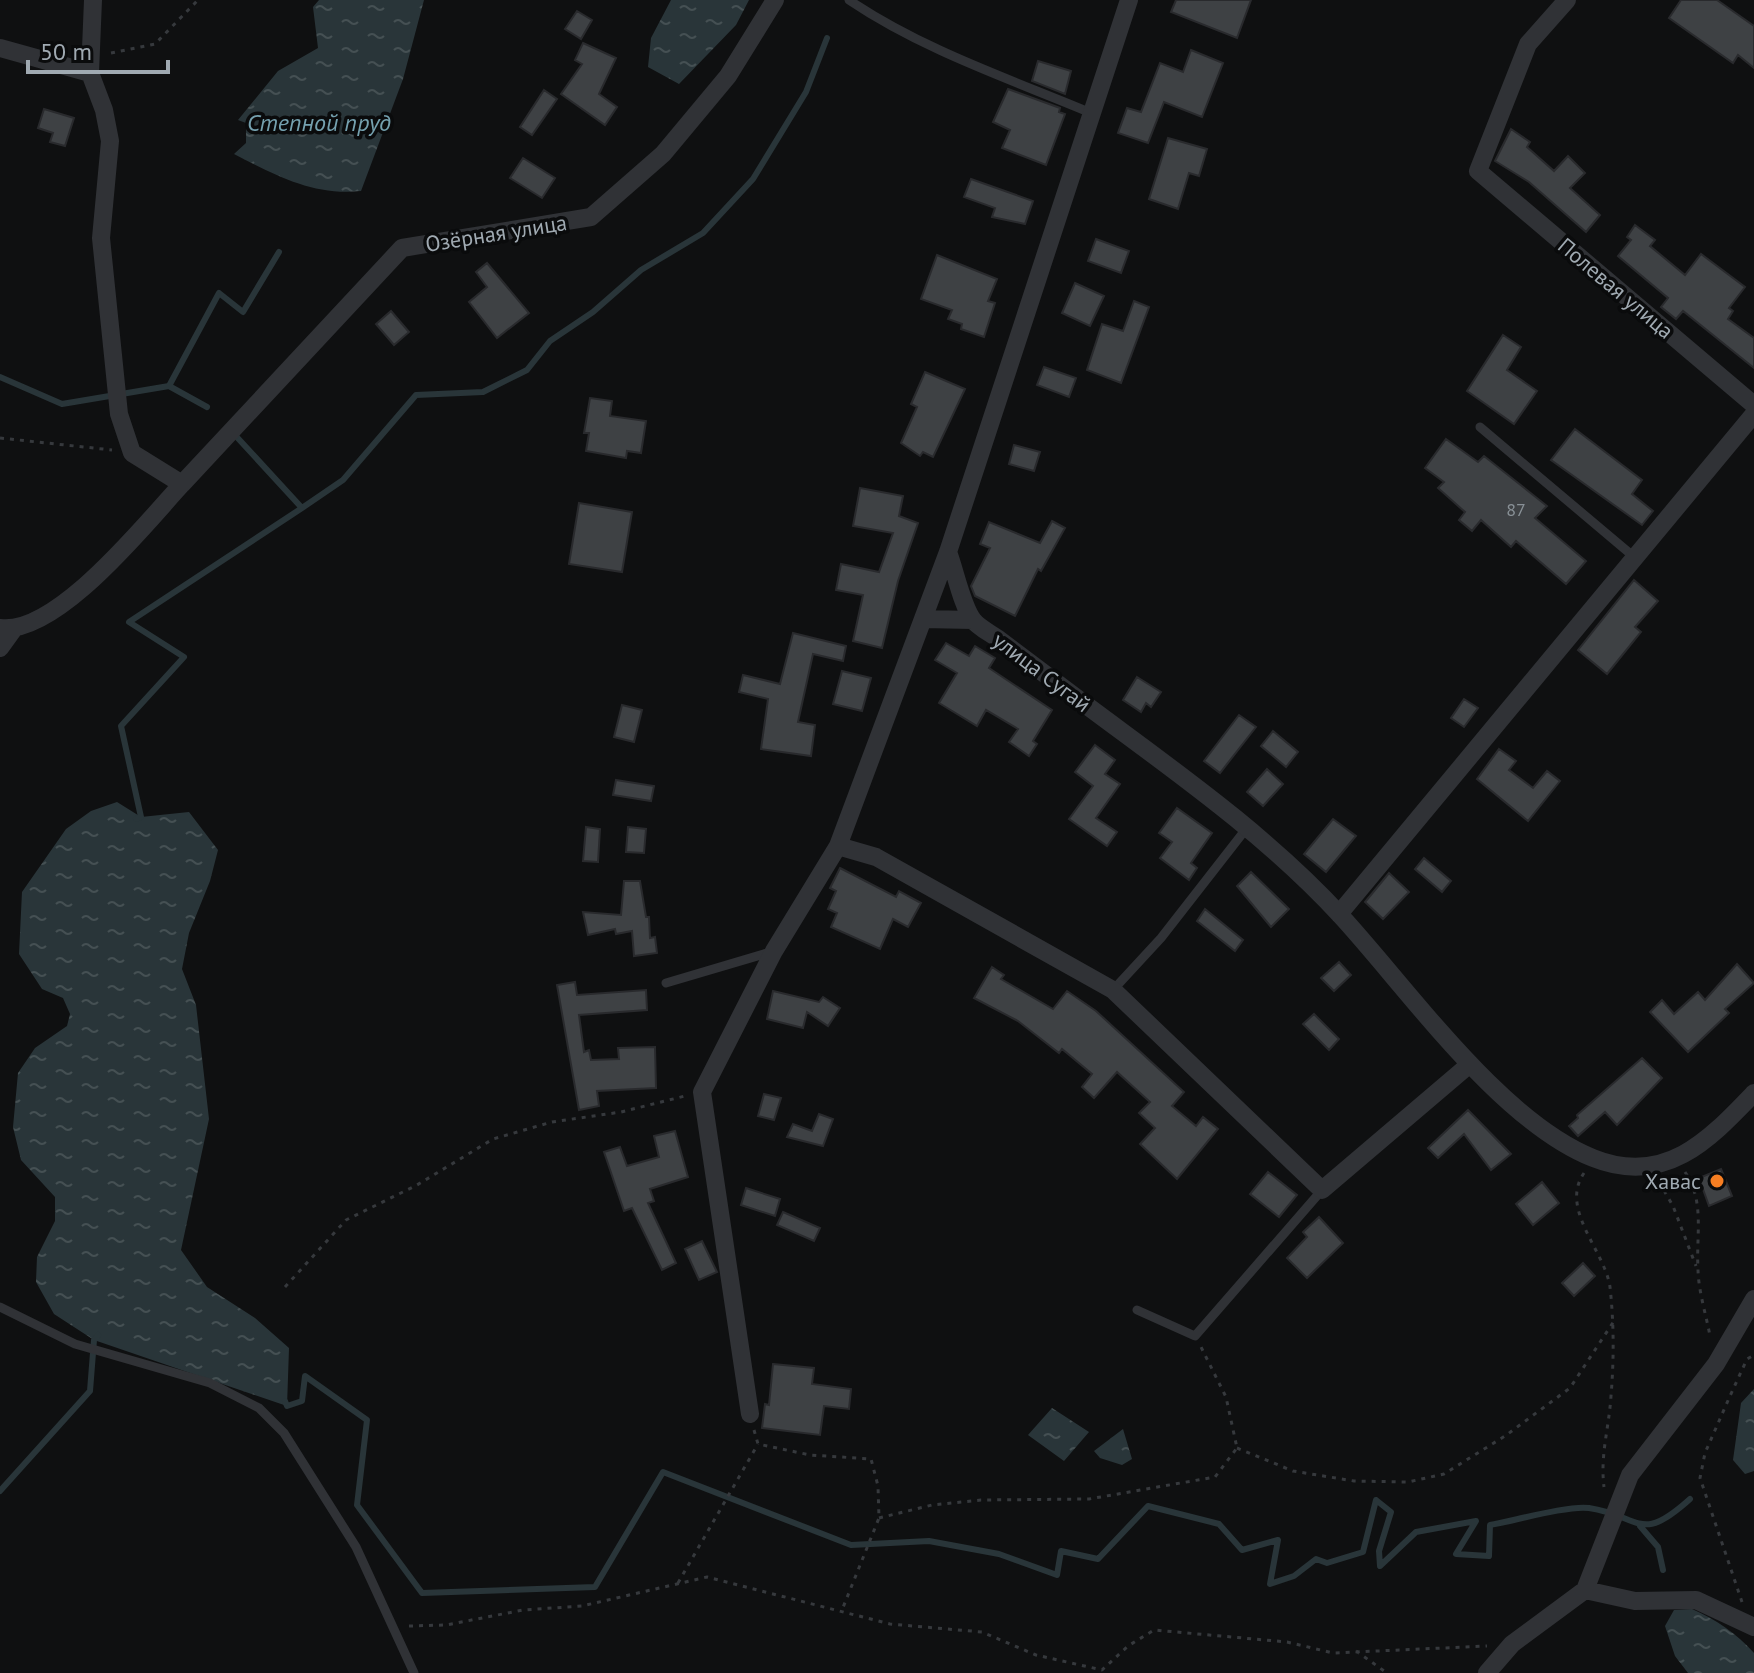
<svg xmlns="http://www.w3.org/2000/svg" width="1754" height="1673" font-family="'PT Sans',sans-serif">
<defs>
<pattern id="water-ripples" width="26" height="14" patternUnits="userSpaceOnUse" patternTransform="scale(2)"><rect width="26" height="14" fill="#293539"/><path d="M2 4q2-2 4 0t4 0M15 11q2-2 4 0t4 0" fill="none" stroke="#455053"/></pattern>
</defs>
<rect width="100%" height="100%" fill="#0f1011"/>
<path fill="url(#water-ripples)" d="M319,0H424L403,79L361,191C313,196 275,175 234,154L246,143V123L238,120L278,71L318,48L313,7Z
M671,0H749L736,25L679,84L648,67L651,38Z
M117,802L141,817L189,812L218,850L210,881L189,933L182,969L196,1005L209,1119L181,1250L207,1287L255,1318L289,1348L287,1406L94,1340L54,1314L36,1282L37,1257L55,1221V1197L21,1160L13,1127L18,1073L35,1048L67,1026L70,1014L63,998L42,989L19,954L22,892L66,829L91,811Z
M1754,1389V1471L1745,1474L1733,1460L1741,1403Z
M1052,1408L1089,1432L1064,1461L1028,1435Z
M1123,1429L1132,1459L1122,1465L1100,1458L1094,1451Z
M1692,1609C1717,1620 1736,1633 1754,1653V1673H1688L1675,1656L1665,1626L1674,1610Z"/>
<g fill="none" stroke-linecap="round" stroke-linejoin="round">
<path stroke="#293539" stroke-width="6" d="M0,377L62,404L169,386
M207,407L169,386L219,293L243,312L279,252
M302,508L343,480L416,395L483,392L527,370L550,341L593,312L641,270L703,233L753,179L806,92L827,38
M136,819L141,817L121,726L184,657L129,622L302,508L234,434
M285,1401L287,1406L302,1401L305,1376L367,1420L357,1505L422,1593L595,1587L663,1472L851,1545L929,1541L999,1554L1057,1575L1061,1551L1098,1559L1148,1506L1219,1524L1242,1550L1278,1540L1270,1584L1294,1576L1316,1559L1327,1563L1363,1552L1376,1500L1391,1512L1379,1551L1380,1566L1416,1532L1476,1521L1456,1554L1489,1556L1490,1525C1513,1521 1569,1505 1589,1508C1642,1516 1639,1545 1690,1499
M0,1491L90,1391L94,1340L98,1335
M1640,1526L1658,1547L1663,1570"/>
</g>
<path fill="#3e4144" stroke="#292a2d" stroke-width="2" d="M1176,0H1251L1237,38L1171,12Z
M1681,0H1717L1754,26V68L1738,55L1733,63L1669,18Z
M577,11L592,20L581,39L565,29Z
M583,43L616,58L599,94L617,107L605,125L561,94L582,64L575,60Z
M1191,50L1223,63L1202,117L1164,102L1148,143L1118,133L1127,108L1141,112L1160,63L1183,72Z
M1038,61L1071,71L1065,94L1032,81Z
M1008,89L1060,108L1059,112L1065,114L1046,165L1002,148L1010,130L993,122Z
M544,90L557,99L532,135L520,127Z
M44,109L74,118L65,146L50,142L53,133L38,128Z
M1511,129L1530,142L1527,147L1554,171L1568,156L1585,173L1570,188L1600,215L1586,232L1529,182L1495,161Z
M1168,138L1207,149L1199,176L1189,173L1178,209L1149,199Z
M523,158L555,178L542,198L510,178Z
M971,179L1033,201L1025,224L992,217L995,208L964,197Z
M1635,225L1655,240L1650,246L1685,275L1701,254L1745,287L1729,308L1733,311L1728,319L1754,338V368L1683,311L1676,319L1661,307L1668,298L1618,256L1631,240L1627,237Z
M1096,239L1129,251L1121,273L1088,261Z
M937,255L997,279L988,301L995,303L984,337L961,329L962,324L948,319L952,310L921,299Z
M487,263L529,313L497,338L469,302L487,287L476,272Z
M1075,283L1104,296L1090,326L1062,313Z
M1134,301L1149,307L1121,383L1087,370L1102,324L1123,331Z
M391,311L409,332L394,345L376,324Z
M1503,335L1521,347L1507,370L1537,391L1514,424L1467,391Z
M1044,367L1076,378L1069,397L1037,385Z
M925,372L965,389L933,457L923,452L920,456L901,443L917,407L911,404Z
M590,398L612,401L610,416L646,421L641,453L627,451L626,458L586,451L589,433H584Z
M1575,429L1642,480L1632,494L1653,511L1642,525L1551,460Z
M1446,439L1478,462L1484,456L1547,506L1535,518L1586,561L1566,584L1516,541L1511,547L1481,520L1472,531L1459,520L1465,512L1438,488L1444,482L1425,468Z
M1014,445L1040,452L1034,471L1009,464Z
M860,488L903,496L899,516L918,523L898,581L882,648L853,641L863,595L836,590L841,564L879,572L893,533L853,526Z
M579,503L632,512L622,572L569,564Z
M1052,521L1065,528L1041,571L1038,569L1015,616L975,596L971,586L990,548L980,544L989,522L1040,543Z
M1634,580L1658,601L1635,627L1641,632L1607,674L1578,650Z
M793,633L846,646L843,661L813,654L798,722L815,725L811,756L761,749L768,699L739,692L743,675L780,684Z
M946,643L969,656L975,646L995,658L989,668L1052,710L1033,741L1037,744L1029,756L1009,742L1018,729L986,710L977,726L939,703L957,673L935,660Z
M842,671L871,678L862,711L833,704Z
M1137,677L1161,692L1151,707L1146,703L1141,712L1123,700Z
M1464,699L1478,708L1464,727L1451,718Z
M622,705L642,710L634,742L614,737Z
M1239,715L1256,727L1220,773L1204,761Z
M1273,731L1298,752L1286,767L1261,746Z
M1095,745L1115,760L1105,774L1120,784L1096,818L1117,832L1107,846L1069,819L1093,786L1075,772Z
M1499,749L1516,761L1509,770L1533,788L1547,771L1560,781L1528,821L1477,779Z
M1267,769L1283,784L1263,806L1247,792Z
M616,780L654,786L651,801L613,795Z
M1177,808L1212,833L1191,863L1197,868L1189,880L1160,858L1172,842L1159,833Z
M1333,819L1356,836L1326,872L1304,854Z
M586,827L600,829L598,862L583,861Z
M628,827L646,829L644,853L626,852Z
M1424,858L1451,881L1442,892L1415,869Z
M840,868L896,897L899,891L921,903L908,927L893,919L880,949L831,927L837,913L828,909L836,891L830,888Z
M1251,872L1289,909L1271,927L1237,886Z
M1389,873L1409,892L1383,919L1365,902Z
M624,881H640L646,917H649L650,938L655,937L657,953L634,956L632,931L616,934L615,929L588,935L583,912L621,915Z
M1205,909L1243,940L1235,951L1197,921Z
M1339,962L1351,975L1334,991L1321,978Z
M1737,964L1754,983L1725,1009L1729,1013L1688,1052L1650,1012L1662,1000L1674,1014L1698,992L1705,1000Z
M992,967L1004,975L1001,979L1053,1009L1067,991L1096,1011L1184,1092L1172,1106L1196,1126L1203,1117L1218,1129L1177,1179L1140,1144L1155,1128L1139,1113L1150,1102L1117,1072L1094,1098L1082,1087L1092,1074L1062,1049L1059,1053L1018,1021L974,998Z
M575,982L577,995L646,990L647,1010L579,1015L584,1052L589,1050L591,1060L619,1059L618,1048L655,1047L656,1088L597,1091L599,1106L579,1110L557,985Z
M773,991L819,1002L823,997L840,1008L828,1026L807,1012L803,1028L767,1019Z
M1314,1014L1339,1039L1329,1050L1303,1024Z
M1642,1058L1662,1078L1617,1125L1605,1112L1578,1136L1569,1126L1578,1118L1577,1115Z
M764,1094L781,1098L774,1120L758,1116Z
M1468,1110L1511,1154L1491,1170L1464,1134L1438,1158L1428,1148Z
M819,1114L833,1119L823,1146L787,1137L793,1124L812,1131Z
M675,1131L688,1177L650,1189L654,1201L648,1203L676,1263L662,1270L632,1208L624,1211L604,1152L620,1147L627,1166L659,1157L654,1136Z
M1721,1169L1732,1196L1709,1206L1699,1178Z
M1268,1172L1297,1195L1279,1217L1250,1194Z
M1542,1182L1559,1203L1533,1225L1516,1204Z
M746,1188L780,1199L775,1216L741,1205Z
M783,1212L820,1228L814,1241L777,1225Z
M1319,1217L1343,1243L1307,1278L1287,1258L1307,1237L1303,1232Z
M702,1241L717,1272L699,1280L685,1249Z
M1583,1263L1595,1276L1574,1296L1562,1283Z
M773,1364L814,1368L812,1384L851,1389L849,1409L824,1406L820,1435L762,1428L765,1404L769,1405Z"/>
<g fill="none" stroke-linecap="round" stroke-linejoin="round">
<path stroke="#36393d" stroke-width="3" stroke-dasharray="4 6" stroke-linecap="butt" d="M111,53L155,44L198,0
M0,438L112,450
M1685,1172C1705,1201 1696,1235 1698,1268C1698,1290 1706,1314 1710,1336
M1584,1173C1559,1209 1605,1251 1610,1287C1614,1323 1614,1360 1611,1396C1609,1428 1600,1455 1604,1487
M1659,1182L1673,1206L1696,1266
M285,1287L346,1220L417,1185L493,1139L552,1122L621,1112L685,1096
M754,1430L758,1444L810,1455L871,1459L878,1486L879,1518L842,1610
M1237,1448L1293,1471L1354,1481L1408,1482L1444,1474L1505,1436L1570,1388L1614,1321
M879,1518L932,1505L981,1500L1089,1499L1215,1477L1237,1448L1226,1397L1201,1347
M678,1583L758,1444
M1742,1602L1700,1478L1705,1453L1730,1396L1747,1359L1754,1355
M409,1626L446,1625L523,1610L582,1606L707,1577L890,1624L982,1632L1036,1655L1102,1670L1128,1646L1154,1630L1287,1642L1333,1653L1487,1646
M1356,1651L1387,1673"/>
<path stroke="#303236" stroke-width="9" d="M849,0C923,50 1010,79 1091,113
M1480,427L1633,556
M666,983L774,951
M1113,990L1161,938L1246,829
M0,1307L75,1344L210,1383L259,1408L284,1433L356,1547L414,1673
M1137,1310L1195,1336L1322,1190"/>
<path stroke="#303236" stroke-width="18" d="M1567,0L1528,44L1478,171L1754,405
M0,48L90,73L104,110L110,141L101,238L119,414L132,453L182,484L402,248L591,217L663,154L728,76L775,0
M90,73L93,0
M948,552C955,570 962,606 973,620C978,627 990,633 997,638C1022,657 1046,675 1070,693C1163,763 1262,830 1341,916C1409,990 1500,1121 1593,1158C1665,1187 1709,1140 1754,1093
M923,619L973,620
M0,628C57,635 145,524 182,484
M0,648L13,630
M838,846L876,857L1113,990L1322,1190L1470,1064
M1339,914L1754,414
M750,1414L702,1092L774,951L838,846L948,552L1129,0
M1585,1590L1635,1601L1696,1600L1754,1627
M1487,1673L1512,1644L1585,1590L1630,1475L1716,1364L1754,1299"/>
</g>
<circle fill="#f67e22" stroke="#0a0b0c" stroke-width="3" cx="1717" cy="1181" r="8"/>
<g text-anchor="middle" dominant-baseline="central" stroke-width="7" stroke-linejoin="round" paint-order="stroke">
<g font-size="18" fill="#889096">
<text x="1516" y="509">87</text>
</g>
<g font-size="22" fill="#a0aab2" stroke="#0a0b0c">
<text transform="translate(496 233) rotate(-9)">Озёрная улица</text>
<text transform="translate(1616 288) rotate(40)">Полевая улица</text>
<text transform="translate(1042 672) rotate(37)">улица Сугай</text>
</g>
<g font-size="22" fill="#a0aab2" stroke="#0a0b0c" text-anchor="end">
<text x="1701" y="1181">Хавас</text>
</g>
<g font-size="24" font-style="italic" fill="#75a1af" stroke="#0a0b0c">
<text x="319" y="122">Степной пруд</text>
</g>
</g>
<path d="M28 60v12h140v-12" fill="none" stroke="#a0aab2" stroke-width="4"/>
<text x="40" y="60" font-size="24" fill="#a0aab2" stroke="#0a0b0c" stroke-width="6" paint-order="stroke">50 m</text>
</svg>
